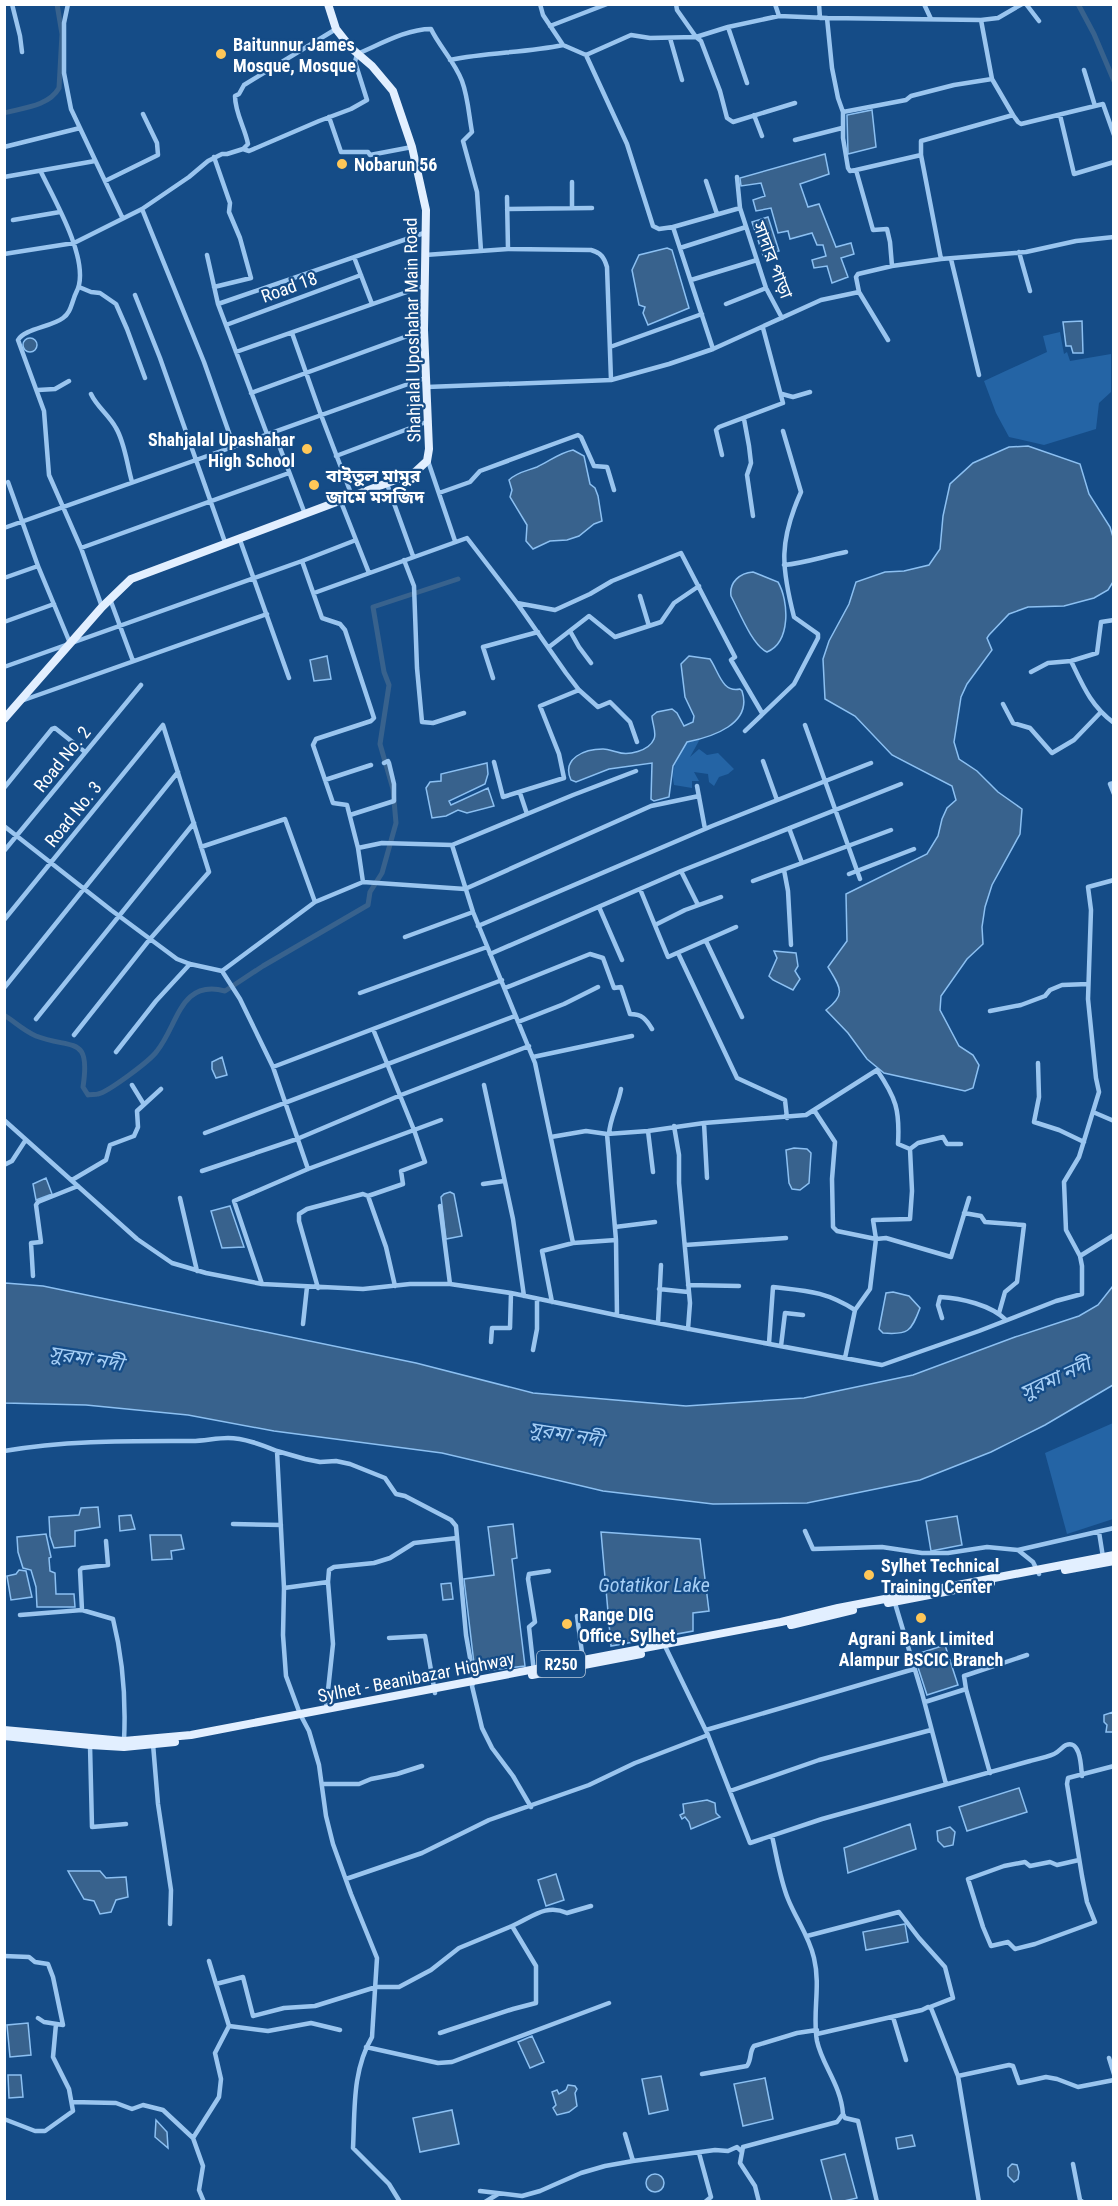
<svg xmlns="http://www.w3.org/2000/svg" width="1118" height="2206" font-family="'Roboto Condensed','Noto Sans Bengali',sans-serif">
<rect width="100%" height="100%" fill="#154c87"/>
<path fill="#2464a5" d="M1060,332L1064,354L1067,352L1070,361L1111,354V392L1099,403L1096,429L1044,445L1009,437L996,413L984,381L1047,352L1043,336Z
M700,739L690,757L699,749L707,755L718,753L734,769L728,774L719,777L714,786L709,782L708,774L694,772L699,781H692V788L674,785C670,768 678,756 687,742Z
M1113,1423V1519L1067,1534L1045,1453Z"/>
<path fill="#38628d" stroke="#8cc0f2" stroke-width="1.5" d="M872,110L876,147L848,154L847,115Z
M825,154L829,174L800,184L808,207L819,204L836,247L851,243L854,254L841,258L848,277L832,283L827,266L814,268L812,260L826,256L823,245H817L812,233L790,239L788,231L778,233L771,208L756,211L753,200L765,196L761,183L741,186L740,178Z
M768,217L779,251L763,255L752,222Z
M667,248L672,250L689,308L648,325L643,313L645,307L639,305L632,270L639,255Z
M1082,321L1083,353H1073L1071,346H1066L1063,322Z
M23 345a7 7 0 1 1 14 0a7 7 0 1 1-14 0Z
M1028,446L1080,464L1089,494L1110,527L1113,537V582L1108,590L1094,598L1064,606L1028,607L1009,614L989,635L987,638L992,650L967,684L961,697L954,742L959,759L977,771L998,792L1022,809L1020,834L992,885L985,907L982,927L983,944L967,959L941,996L940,1010L959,1046L973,1055L979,1065L973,1088L965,1091L884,1073L867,1059L848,1033L826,1010C847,994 840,987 828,967L847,941L846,894L927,854L938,836L942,819L947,808L956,800L952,786L892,755L855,716L825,699L823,659L829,641L849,604L856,582L885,572L904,571L929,565L940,549L943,516L950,484L973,463L1009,447Z
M573,450L584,456L590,484L595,488L598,496L602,521L594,524L579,536L567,540L550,541L533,549L526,541L527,525L510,497L512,490L509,480C517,472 527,471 537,467C550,461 559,453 573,450Z
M753,572L778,582C789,601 791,642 767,652C752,645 739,611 731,596C729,582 740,573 753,572Z
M327,656L331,679L314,681L310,660Z
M689,656L710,659C719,672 722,693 740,689L742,691C753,724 712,737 687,742L673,766L669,797L654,801L651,799L652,763L609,769L576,782L571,780C561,758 585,749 603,749C609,749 612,751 617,752C628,756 649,751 654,739C657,733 652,723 652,716L657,712L672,709L677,713L684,726L693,722L694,716L685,697L681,664Z
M487,763L488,774L485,784L449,801L451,805L488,788L494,806L467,813L458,810L446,816L432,818L426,788L430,782L441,781V774Z
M774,951L796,953L798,966L795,971L800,979L793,990L773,980L769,976L777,958Z
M222,1057L227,1075L216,1078L212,1069V1062Z
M794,1148L807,1149L811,1153L809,1183L800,1190L792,1189L789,1183L786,1150Z
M46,1178L52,1194L36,1200L33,1184Z
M450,1192L454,1194L462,1236L446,1239L441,1197L444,1194Z
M230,1206L244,1247L222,1248L211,1211Z
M5,1283L43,1286L416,1363L533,1393L686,1406L804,1398L913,1375L1015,1337L1079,1316L1098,1305L1113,1286V1385L1045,1425L991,1452L920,1480L807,1503L713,1504L603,1491L442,1453L274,1431L188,1415L86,1405L5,1403Z
M893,1292L909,1296L920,1308C911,1332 908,1335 883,1333L879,1329L886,1293Z
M98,1507L100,1527L75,1531V1546L54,1548L50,1536L49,1517L79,1515L81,1508Z
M131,1515L135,1529L120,1531L119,1516Z
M957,1516L962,1545L931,1551L926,1521Z
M513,1524L517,1558L512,1559L525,1666L475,1672L464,1579L494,1575L488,1527Z
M601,1532L700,1539L709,1611L693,1613V1631L611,1646Z
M46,1534L51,1557L49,1558L50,1571L55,1573L56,1594H74L75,1607H37L36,1587L31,1570L23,1568L18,1552L17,1537Z
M150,1535H181L184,1549L171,1551L172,1559L152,1560Z
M19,1570L26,1571L32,1597L11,1600L7,1576L16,1574Z
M451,1583L453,1599L443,1600L441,1584Z
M945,1645L958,1685L927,1695L914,1655Z
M1113,1712V1732H1106L1107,1725L1104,1722V1715Z
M1019,1788L1027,1812L967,1831L959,1807Z
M707,1800L715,1803L716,1813L720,1817L691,1829L689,1822L685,1817L682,1819L680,1815L684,1813L683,1804Z
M910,1824L916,1849L848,1873L844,1848Z
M950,1827L955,1832L953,1845L944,1847L938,1841L937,1831Z
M68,1871H100L106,1878L126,1877L128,1897L116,1900L111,1912L100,1914L94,1901L84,1899Z
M556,1874L564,1900L546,1906L538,1880Z
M905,1924L908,1942L866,1950L863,1932Z
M28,2023L31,2055L10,2057L7,2025Z
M532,2036L544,2062L530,2068L518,2042Z
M8,2075H21L23,2097L9,2098Z
M661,2076L668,2110L649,2114L642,2079Z
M765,2078L773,2119L743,2126L734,2084Z
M568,2085L575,2086L577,2089L575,2093L577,2106L569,2112L557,2115L553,2108L556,2105L552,2092L557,2090L559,2094L566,2090Z
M452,2110L459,2144L420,2152L413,2118Z
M156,2120L167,2132L168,2148L155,2137Z
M912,2135L915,2146L898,2149L896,2138Z
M845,2154L857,2198L844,2201H832L821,2160Z
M1012,2164L1017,2165L1019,2172L1018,2179L1014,2182L1008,2176V2168Z
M646 2183a9 9 0 1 1 18 0a9 9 0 1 1-18 0Z"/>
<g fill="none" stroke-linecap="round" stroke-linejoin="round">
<path stroke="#38628d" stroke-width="5" d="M1078,4L1094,34L1114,81
M4,113C23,108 49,106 59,88L62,34L57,4
M4,1015C15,1022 24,1031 36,1036C72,1050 91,1034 83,1087L88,1095C91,1094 95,1095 98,1094C108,1092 150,1061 157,1051C178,1025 180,979 225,991L263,966L368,905L370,892L382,873L396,823L393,789L380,744L389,685L384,672L373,607L458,579"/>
<path stroke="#9ac5ef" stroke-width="4.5" d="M12,4L20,36L22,52
M68,4L64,23V73L71,109L122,217
M540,4L543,15L563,45L586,55L627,144L653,226L659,229L673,227L713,349
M676,4L677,10L696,37L701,41L720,91L727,118L733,122L795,103
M775,4L779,16
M819,4L820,18
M924,4L931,19
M1026,4L1039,21
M981,20L992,79
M550,26L607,4
M728,27L747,83
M670,38L682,80
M586,55L631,35L650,38L696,37L728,27L779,16L827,18L981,20L998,18L1022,4
M450,60C488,52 525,53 563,45
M1084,70L1095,106
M843,112L906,100L911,96L954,85L992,79L1013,115
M754,115L762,136
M1060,115L1074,174L1114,162
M329,117L341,152H368L370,155L412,147
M795,140L842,128
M4,147L80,128
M243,149L248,144C245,128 235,113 235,96L239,94L244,85L336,29
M921,155V141L1013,115L1018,122L1021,124L1103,104L1114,135
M856,170L873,230L887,229L890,242L892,266
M41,172C55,201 86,254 79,285C78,290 75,294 74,298C71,306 70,313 63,318C51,327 24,329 18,340L44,411L49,475L81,548L102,607
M4,177L95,161
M737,177L740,208
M105,181L158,155L157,143L143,114
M706,181L717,214
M507,197L508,249
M572,208V182
M142,209L204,362L234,447
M507,209L592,208
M13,220L60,212
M673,227L740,208L766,288L782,318
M680,248L746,227
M1019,252L1030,291
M4,254L74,243L142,209L189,177L208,161L222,154H227L243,149L249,151L319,121L351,109L367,100L355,62L357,54C379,45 406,29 431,29C439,46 455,62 462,81C468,97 469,116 472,132L463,141L477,192L481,251
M207,255L218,304L267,434
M425,255L508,249L591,250C601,253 604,257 607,267L611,380
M354,257L372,304
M941,259L1026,252L1076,241L1114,237
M951,259L979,375
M691,280L757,260
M79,287L91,292L100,293L116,304L127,329L145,378
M214,287L251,278L240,238L229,212L230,203L214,157
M859,292L888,340
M218,304L424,233
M726,304L766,288
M226,325L361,275
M292,333L321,415L352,496
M610,347L702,314
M236,352L424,286
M427,387L611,380L669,364L713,349L821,300L859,292L856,277L858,274L892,266L941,259L921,155L856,170L850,171L848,168L843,138V112L838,98L832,68L827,18
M38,390L55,389L69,381
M251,393L424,330
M91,394C97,407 109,415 116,428C125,443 127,465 132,482
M782,394L793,397L810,392
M744,419L749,446L751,463L747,475L753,516
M274,432L305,514
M722,455L716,430L719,427L783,403L763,328
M336,456L429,421
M428,461L455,541
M8,482L38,566L70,643
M387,484L413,556
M439,493L470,482L480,471L578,435L581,437L594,466L607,467L608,470L614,490
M341,502L356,540L302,561L322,618L340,624L345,630L374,718L371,721L316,739L313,745L333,803L347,805L358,848L382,843L452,845L473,912L535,1063L573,1243L542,1251L552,1302
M4,528L196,460L160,358L135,295
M240,540L289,678
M356,540L369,573
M226,545L196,460L425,378
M81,548L289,473
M404,560L414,586L417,668L422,722L433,723L464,713
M784,565C805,563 825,556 846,552
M4,578L38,566
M314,593L467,538L517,603L566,673L579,690L598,707L610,702L630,722L637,742
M640,596L649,626
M110,599L133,661
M517,603L555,610L590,594L612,581L681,553L735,657L731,660L762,713
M4,622L54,604
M570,631L579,647L591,663
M549,647L589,616L615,637L661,622L674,603L699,586
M1071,661C1083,686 1091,706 1114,723
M4,667L302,561
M1031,672L1048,663L1071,661L1097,653L1101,622L1114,620
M493,678L483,647L538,632
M21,701L267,614
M1003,704L1013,723L1030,728L1052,753L1074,740L1100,713
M805,725L860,879
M745,731L794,684L818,638V634L794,617C781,566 779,541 801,492L783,431
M763,761L777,800
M494,762L503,797L564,778L559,754L540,706L579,690
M325,780L371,765
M1114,783L1110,784L1114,794
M697,786L705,829
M4,788L52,729L55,728L85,752
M520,793L527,814
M350,815L394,801V784L389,763L388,761L384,763
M4,826L111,910L177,959L190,964L222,971L240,999L273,1067L308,1169
M789,828L802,863L891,830
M452,845L573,795L636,771
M201,847L285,819L315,902
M358,848L363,882
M4,851L141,685
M784,870L788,891L791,945
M681,871L698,905
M849,874L914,849
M753,881L802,863
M640,889L668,957L736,927
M599,907L622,960
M4,920L163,725L209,872L150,939L74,1035
M655,925L685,910L721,897
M478,926L712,826L871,763
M405,937L473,912
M706,941L742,1017
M678,953L737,1078L785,1100L787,1118
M490,954L681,871L901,784
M222,971L315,902L363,882L465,889L651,806L699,796
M4,988L178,772
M505,988L590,954L603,958L614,988L621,987L630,1014C642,1014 646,1019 652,1029
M360,993L487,947
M990,1011L1021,1005L1045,996L1050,990L1062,985L1088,984
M36,1019L194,823
M518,1022L564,1004L598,987
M116,1052L156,1001L190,964
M533,1057L632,1036
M1038,1063L1039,1097L1034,1122L1059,1130L1084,1142
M273,1067L502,980
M132,1085L143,1103
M484,1085L513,1219L524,1296
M814,1110L835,1142L832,1179L833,1227L837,1231L876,1239L886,1238L951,1257L969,1198
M1093,1112L1114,1121
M4,1120L137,1239L172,1263L206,1273L262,1284L363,1289L410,1284H450L511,1293L625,1317L882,1365L979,1331L1056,1301L1082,1294V1266L1080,1256L1114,1235
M704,1123L707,1178
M674,1126L679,1155V1183L690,1303L688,1329
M648,1131L653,1172
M205,1133L515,1016
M607,1134L648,1131L704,1123L806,1115L877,1070C896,1098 900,1110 898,1144L910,1149L912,1191L910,1219L873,1220L876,1239L870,1289L855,1310L845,1358
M609,1134C610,1118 618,1105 621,1089
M551,1137L586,1131L607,1134L616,1240L617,1315
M910,1149L918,1143L943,1137L947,1144H961
M4,1165L12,1161L25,1141
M202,1171L297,1139L401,1095L529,1046
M72,1180L106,1160L110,1145L134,1136L138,1127L137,1111L161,1089
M483,1184L504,1181
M368,1196L403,1184L401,1171L425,1162L414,1130L441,1120
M180,1198L197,1271
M440,1206L450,1284
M964,1213L981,1216L985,1222L1024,1225L1017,1282L1005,1292L999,1313
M615,1227L655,1222
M573,1243L616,1240
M685,1245L786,1238
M1080,1256L1066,1230L1064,1182L1079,1157L1099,1092L1096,1078L1088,999L1091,910L1088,887L1114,880
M33,1276L31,1243L41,1242L36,1205L38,1202L78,1186
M262,1284L234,1201L308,1169L414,1130L373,1029
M688,1285L739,1286
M318,1288L299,1221V1214L307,1209L363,1194L368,1196L386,1247L395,1286
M659,1289L688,1292
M942,1318L938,1305L940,1297C961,1298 991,1305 1006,1320
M658,1323L661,1265
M303,1324L307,1287
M491,1342L492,1328H510L511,1293
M769,1343L773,1287C807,1291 825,1291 855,1310
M781,1346L785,1313L803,1315
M533,1350L537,1329V1299
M4,1451C66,1440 130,1441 192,1441C204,1441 216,1438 228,1438C244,1438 262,1445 277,1451L284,1588
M277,1451L305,1459L320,1462L336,1461L350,1464L385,1478L396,1494L405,1496L451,1520L456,1526L466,1635L474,1680L472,1686L482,1728L492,1748L513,1776L531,1807
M233,1524L281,1525
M805,1531L813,1549L882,1547L922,1553H948L987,1547L1018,1550L1033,1562L1039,1574
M1099,1532L1103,1557
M1018,1550L1114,1528
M894,1600L922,1693L946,1784
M82,1610L80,1570L82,1568L108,1565L106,1541
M20,1615L82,1610L113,1619C123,1659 126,1700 124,1741
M577,1616L583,1660
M389,1638L425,1636L435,1693
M664,1644L708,1735L750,1843L822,1819L1030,1761C1038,1759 1047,1757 1054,1754C1059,1752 1062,1747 1066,1745C1081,1739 1081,1768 1082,1776
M534,1672L529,1627L535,1622L528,1579L529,1574L549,1571
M966,1689L964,1676L1027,1655
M925,1702L966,1689L990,1773
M326,1709L333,1644L328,1582
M706,1730L914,1669
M153,1744L158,1804L171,1890L170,1924
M90,1745L92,1827L126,1824
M323,1784H359L371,1779L397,1774L422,1766
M730,1791L819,1760L931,1730
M1079,1860L1057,1865L1050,1862L1030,1866L1025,1862L1004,1866L968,1879L983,1927L991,1946L1008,1942L1015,1949L1035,1944L1095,1922L1087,1902L1082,1876L1067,1784L1068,1778L1114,1766
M346,1879L422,1853L489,1820L589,1785L635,1763L708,1735
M512,1926C531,1918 546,1903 567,1913L591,1906
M807,1936L899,1912L919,1938L945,1967L953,1998L930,2007
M4,1956L29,1957L35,1962L48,1964L53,1977L63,2025L44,2022L38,2018
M209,1961L216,1984L243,1977L253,2016L284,2008L315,2006L376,1987H399L431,1970L459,1948L512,1926L536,1966V2003L513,2009L440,2033
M893,2017L906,2060
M229,2026L268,2031L311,2023L340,2030
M817,2034L922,2010L928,2007L931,2008L958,2076L979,2202
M366,2047L438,2063L452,2062L609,2003
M1109,2058L1114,2074
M702,2074L747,2066C752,2059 749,2052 754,2046L797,2033L817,2030
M958,2076L1009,2065L1013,2066L1019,2083L1046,2077L1057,2079L1078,2087L1114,2080
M72,2102L116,2103L132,2109L143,2105L163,2110L193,2138L203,2166L199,2190L204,2202
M843,2114L845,2118L858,2121L877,2202
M4,2119L35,2131H45L73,2111L69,2089L53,2057L56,2024
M625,2134L633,2161L715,2150L728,2151L737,2147L742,2152
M193,2138L219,2097L221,2079L215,2053L229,2026L216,1984
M699,2153L711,2197L705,2202
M1073,2164L1080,2200L1083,2202
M480,2191L522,2196L540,2191L581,2173L605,2166L633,2161
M400,2202L389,2184L353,2148C355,2110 352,2071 372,2037L377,1958L351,1894L333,1844L326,1816L319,1765L309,1731L300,1714L286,1676L283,1635L284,1588L328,1582L329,1570L334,1567L374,1563L390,1558L414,1543L457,1538
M485,2202L498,2194
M759,2202L755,2186L740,2163L743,2147L837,2122L843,2114C841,2085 822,2065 817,2041C812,2014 821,1987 814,1958C809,1936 796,1919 788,1899C780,1879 777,1857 772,1836"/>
<path stroke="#e2efff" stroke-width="8" d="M4,719L102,607L131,579L414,473L427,461L429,449L424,330L426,210L412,147L393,91L372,66L351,48L336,29L328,4
M1065,1570L1114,1561
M888,1603L991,1583
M791,1625L853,1610
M532,1675L641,1654
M4,1730L124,1741L191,1735L781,1622L838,1608L1114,1555
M4,1736L90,1745L124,1747L175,1742"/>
</g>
<g fill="#ffc758" stroke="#154c87" stroke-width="2">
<circle cx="221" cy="54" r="6"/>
<circle cx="342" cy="164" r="6"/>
<circle cx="307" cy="449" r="6"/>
<circle cx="314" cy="485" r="6"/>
<circle cx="869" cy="1575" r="6"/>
<circle cx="921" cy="1618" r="6"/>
<circle cx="567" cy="1624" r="6"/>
</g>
<g text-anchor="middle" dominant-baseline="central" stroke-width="4.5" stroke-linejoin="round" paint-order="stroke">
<rect fill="#154c87" stroke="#b9c9db" stroke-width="1.5" x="537" y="1651" width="48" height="26" rx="4.5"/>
<g font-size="16" font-weight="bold" fill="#fff">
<text x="561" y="1664">R250</text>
</g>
<g font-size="18" font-weight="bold" fill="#fff" stroke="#154c87" text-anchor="start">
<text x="233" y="44">Baitunnur James<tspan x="233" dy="21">Mosque, Mosque</tspan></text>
<text x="354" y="164">Nobarun 56</text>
<text x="295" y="439" text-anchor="end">Shahjalal Upashahar<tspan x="295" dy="21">High School</tspan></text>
<text x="326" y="475">বাইতুল মামুর<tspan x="326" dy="21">জামে মসজিদ</tspan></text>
<text x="881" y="1565">Sylhet Technical<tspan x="881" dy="21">Training Center</tspan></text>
<text x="579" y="1614">Range DIG<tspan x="579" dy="21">Office, Sylhet</tspan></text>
<text x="921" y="1638" text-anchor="middle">Agrani Bank Limited<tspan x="921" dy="21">Alampur BSCIC Branch</tspan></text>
</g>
<g font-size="18" fill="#fff" stroke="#154c87">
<text transform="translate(773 260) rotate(69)">সাদার পাড়া</text>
<text transform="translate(289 287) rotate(-20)">Road 18</text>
<text transform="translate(412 330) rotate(-91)">Shahjalal Uposhahar Main Road</text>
<text transform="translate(62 759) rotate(-51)">Road No. 2</text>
<text transform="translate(73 814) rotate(-51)">Road No. 3</text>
<text transform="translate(416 1677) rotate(-11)">Sylhet - Beanibazar Highway</text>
</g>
<g font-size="20" font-style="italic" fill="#a6cff6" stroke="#154c87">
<text transform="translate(86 1358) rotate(9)">সুরমা নদী</text>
<text transform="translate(1055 1378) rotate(-24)">সুরমা নদী</text>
<text transform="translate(566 1434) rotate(9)">সুরমা নদী</text>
<text x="654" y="1585">Gotatikor Lake</text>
</g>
</g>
<rect width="1118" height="2206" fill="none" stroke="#ffffff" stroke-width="12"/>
</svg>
